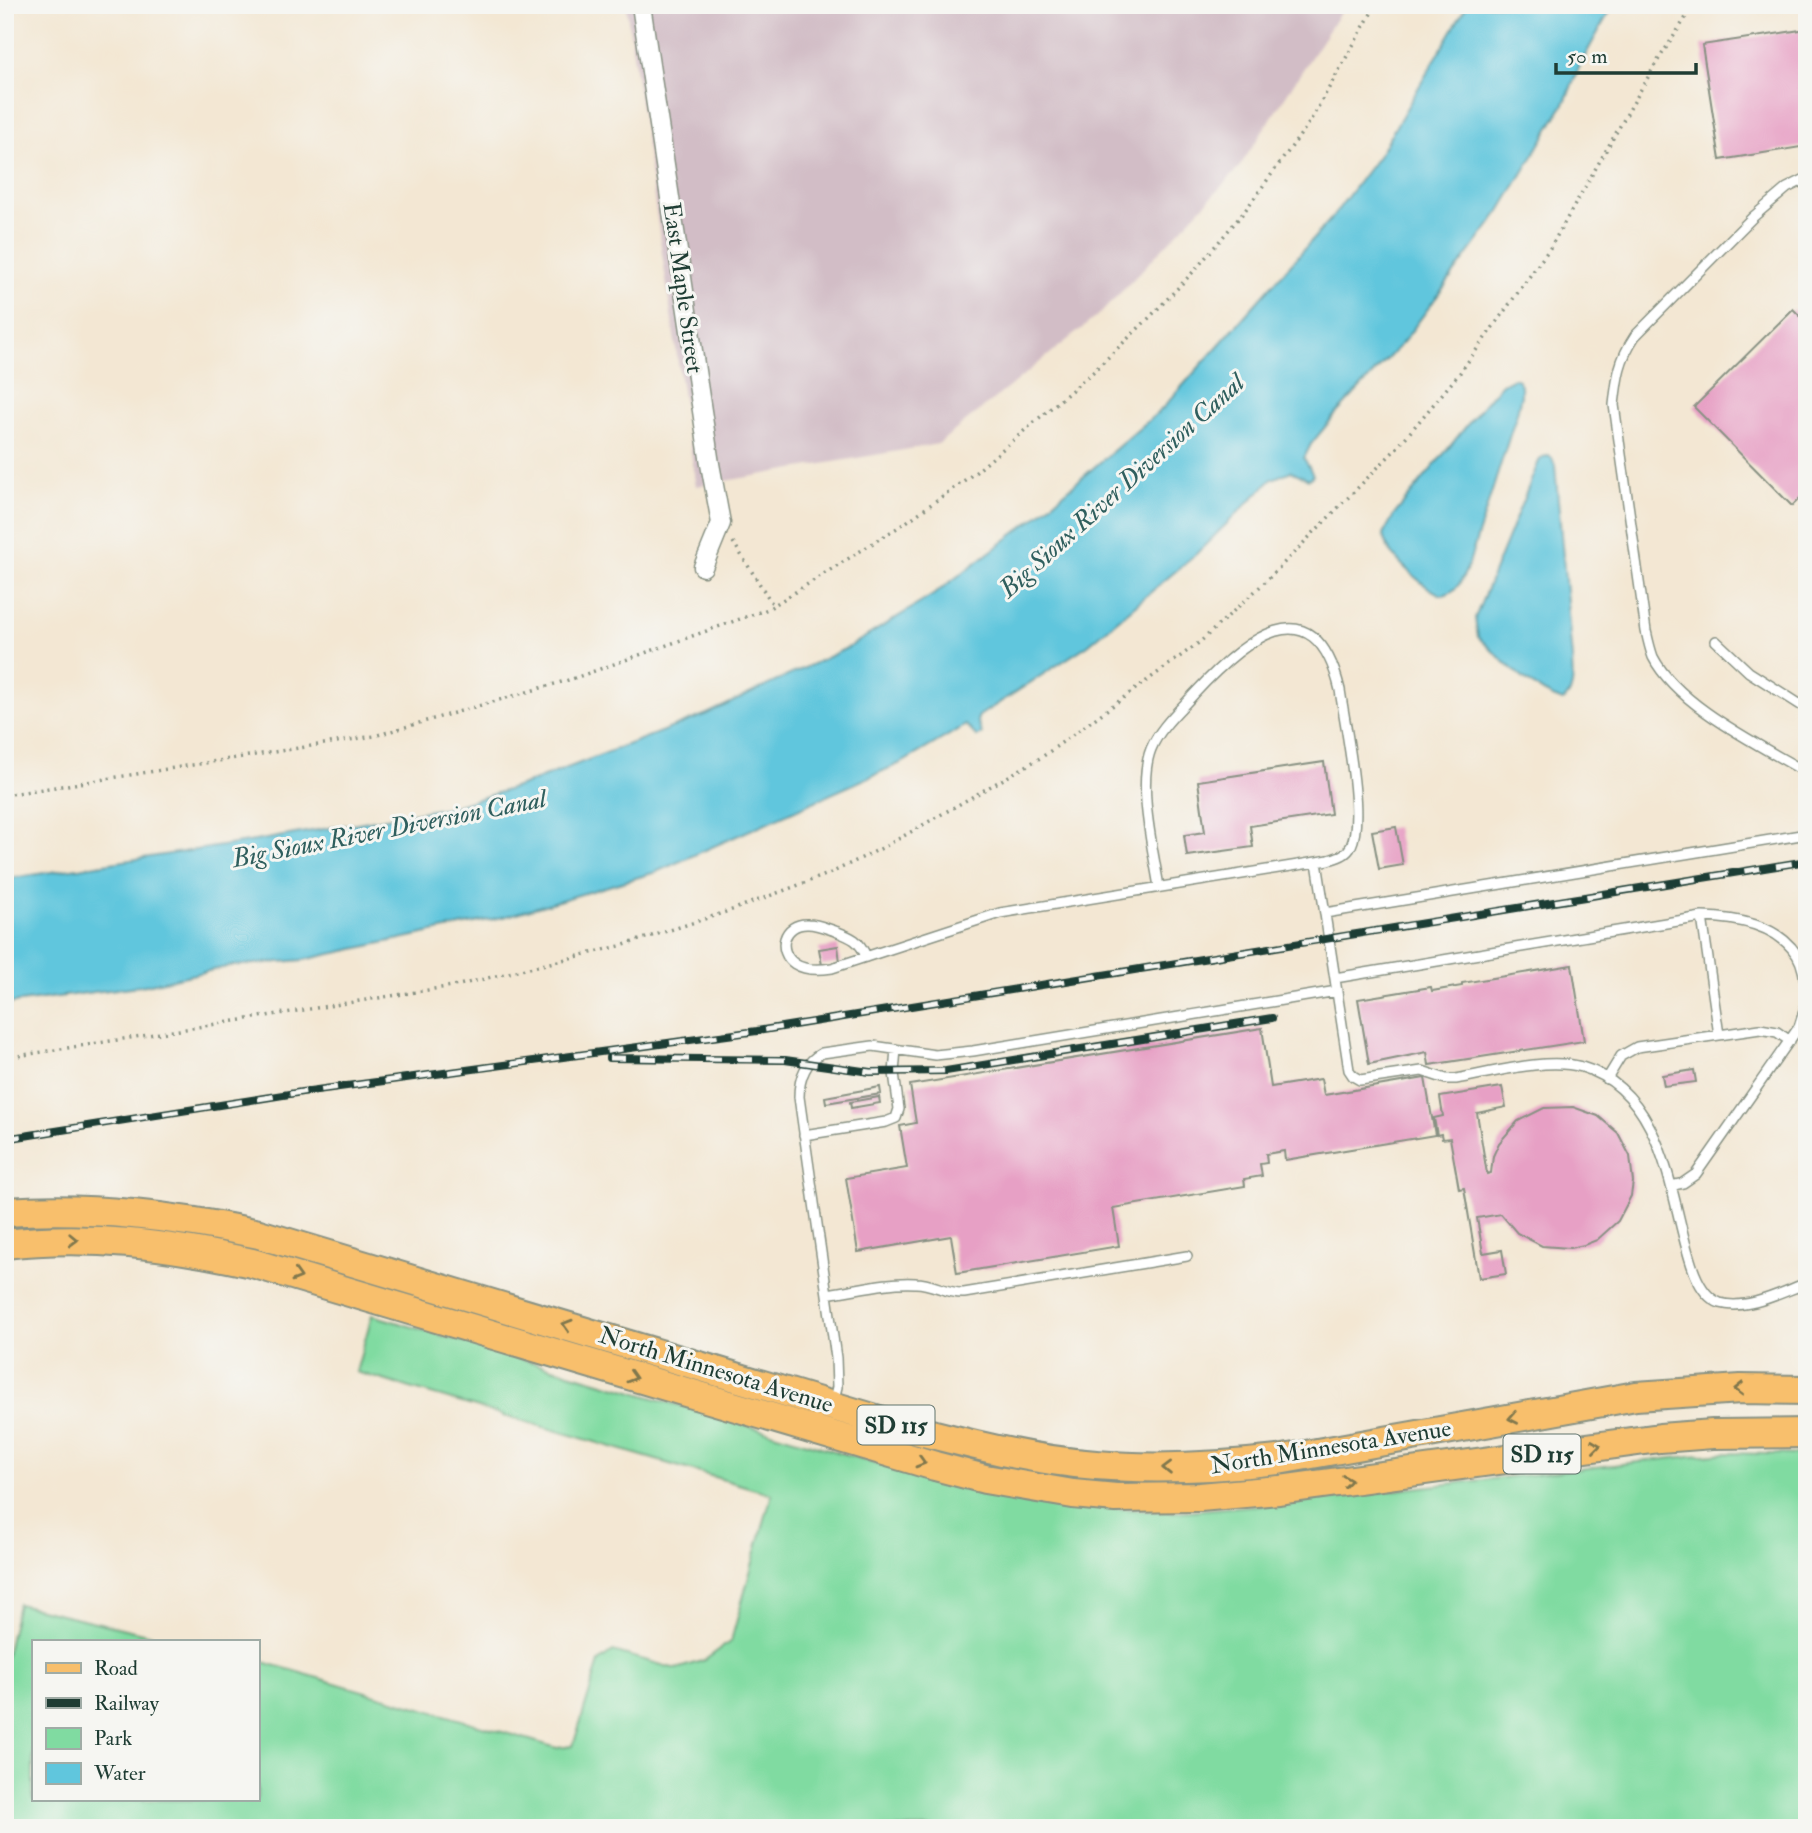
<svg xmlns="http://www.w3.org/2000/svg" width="1812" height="1833" font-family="'IM FELL Double Pica',serif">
<rect width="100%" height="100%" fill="#f6f6f2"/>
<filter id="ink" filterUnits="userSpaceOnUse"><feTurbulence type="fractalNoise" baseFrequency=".0143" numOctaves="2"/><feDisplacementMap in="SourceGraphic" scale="14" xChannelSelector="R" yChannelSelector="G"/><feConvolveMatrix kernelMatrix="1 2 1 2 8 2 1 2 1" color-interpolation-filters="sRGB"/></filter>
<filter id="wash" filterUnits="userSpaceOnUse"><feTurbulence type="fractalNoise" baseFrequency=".00686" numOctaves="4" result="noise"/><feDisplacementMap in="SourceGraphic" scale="28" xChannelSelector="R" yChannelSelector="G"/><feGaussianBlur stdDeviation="1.57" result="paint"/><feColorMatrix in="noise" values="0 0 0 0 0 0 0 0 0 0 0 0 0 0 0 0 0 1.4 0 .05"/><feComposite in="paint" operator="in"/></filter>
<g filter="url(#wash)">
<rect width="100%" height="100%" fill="#f3e7d3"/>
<path fill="#d2bdc6" d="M626,5H1345L1238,169L1101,313L938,444L696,486Z"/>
<path fill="#80dba1" stroke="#508c6a" stroke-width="2" d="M372,1315L923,1477L1029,1503L1175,1512L1283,1503L1691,1456L1727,1453L1807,1455V1828H5V1659L18,1604L181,1642H33V1800H257V1660L557,1748L573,1746L599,1662L613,1651L676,1669L705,1660L731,1641L772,1494L356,1372Z"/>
<path fill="#60c6dd" stroke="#408288" stroke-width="2" d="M1467,5H1613L1580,65L1565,102L1500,211L1404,341L1334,416L1311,444L1304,458L1313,475L1309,479L1291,471L1272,479L1196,554L1088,645L979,716L977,720L982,734L977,737L966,725L903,762L656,872L507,916L303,960L231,966L146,985L5,1004V879L255,841L455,806L523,785L707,714L849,647L933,595L1035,518L1162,409L1330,220L1379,155Z
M1513,378L1518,380L1521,385V395L1517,413L1470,560C1464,575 1460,592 1442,595C1424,588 1386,554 1383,535L1394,515L1490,397L1502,384Z
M1548,456L1552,458L1555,466L1572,659C1572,673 1576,692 1563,701C1530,690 1503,660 1478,637L1475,618L1539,461L1543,457Z"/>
<g id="blocks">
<path fill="#e7a0c5" d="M1807,29V146L1720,160L1702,45Z
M1793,309L1807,323V491L1792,506L1694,407Z
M1324,762L1331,814L1250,826L1253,847L1187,856L1184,835L1205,832L1198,781Z
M1396,827L1403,865L1379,869L1372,831Z
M838,946L840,962L822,965L819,949Z
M1572,965L1584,1041L1429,1065L1427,1052L1369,1064L1358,999L1431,987L1432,991L1462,986V983Z
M1262,1028L1271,1087L1321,1079L1324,1095L1425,1078L1435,1135L1285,1160L1284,1151L1266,1154L1267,1163L1260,1164L1262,1176L1244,1179L1245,1186L1113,1208L1119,1246L957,1273L951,1236L858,1252L846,1178L907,1168L900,1126L916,1123L910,1085Z
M1694,1070L1696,1082L1664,1086L1662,1075Z
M880,1087L881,1094L826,1103L825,1097Z
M1502,1087L1506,1107L1477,1113L1487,1174L1491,1173L1493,1156L1499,1143L1518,1121L1544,1108L1573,1107L1598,1116L1618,1133L1630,1156L1633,1182L1631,1196L1618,1221L1597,1240L1584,1245L1570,1248L1542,1246L1517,1233L1501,1214L1477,1218L1483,1253L1502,1250L1506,1274L1479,1278L1464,1188L1459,1189L1450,1138L1442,1139L1441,1134L1437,1135L1434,1118L1443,1116L1440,1097Z
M879,1097L880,1103L851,1108L850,1102Z"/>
</g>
</g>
<g filter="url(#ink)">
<use href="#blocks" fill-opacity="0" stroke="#899284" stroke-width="2"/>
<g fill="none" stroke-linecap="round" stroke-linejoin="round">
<defs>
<path id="lane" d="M1807,178L1787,188L1753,217L1635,336C1619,360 1617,377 1614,405L1646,631C1648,640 1650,649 1653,657C1678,706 1760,745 1807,773
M1716,641L1749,672L1807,709
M1317,862L1349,1070L1353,1076L1360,1080L1422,1071L1446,1079H1456C1492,1073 1546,1057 1582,1067C1694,1100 1665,1285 1720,1303C1747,1311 1782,1292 1807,1283
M1325,913L1807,834
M1702,917L1719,1035
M866,957C860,940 851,937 835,931C826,928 817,924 808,924C783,923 776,951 795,964C806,971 820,970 832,968L1000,913L1329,860C1338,857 1347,855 1351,846C1365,817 1345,725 1340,690C1314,580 1242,642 1194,694C1179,711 1160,727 1151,749C1137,784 1153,849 1159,887
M1335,978L1702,917C1736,918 1777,924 1797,955C1805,968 1805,984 1807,998
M1607,1079L1621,1056L1637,1047L1760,1029L1777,1032L1790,1041
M804,1135L886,1122L896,1118L899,1109L894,1073L896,1049
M1671,1186L1683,1183L1696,1174L1799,1027L1807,1002
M827,1294C856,1290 887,1281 916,1283C933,1283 947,1294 964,1293L1187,1256
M833,1403L837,1387L836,1358L799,1097C799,1079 805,1062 822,1053L873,1046L935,1055L973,1051L1337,991"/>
<path id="street" d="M641,5L710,464L721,523L703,567"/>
<path id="primary" d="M5,1212C92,1206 174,1216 259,1234L896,1425C962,1442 1028,1460 1096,1465C1157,1470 1217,1467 1278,1460L1636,1396L1741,1389L1807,1390
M5,1244C89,1234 171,1245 252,1263L935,1466L985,1479L1073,1494L1116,1498L1200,1497L1279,1490L1660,1438L1713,1434L1807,1433"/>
</defs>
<use href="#lane" stroke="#899284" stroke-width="12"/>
<use href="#street" stroke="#899284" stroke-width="21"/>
<use href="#primary" stroke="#899284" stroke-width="32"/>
<path stroke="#899284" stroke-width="3.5" stroke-dasharray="2 5" stroke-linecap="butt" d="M733,542L773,605
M5,795L374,736L572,679L768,609L905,523L976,472L1093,372L1149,318L1195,270L1244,212L1309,123L1376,5
M5,1058L459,985L624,945L729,911L831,873L886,846L1042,757L1200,642L1265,582L1395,450L1459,374L1550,248L1655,65L1694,5"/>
<use href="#lane" stroke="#fff" stroke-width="9"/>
<use href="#street" stroke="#fff" stroke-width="18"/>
<use href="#primary" stroke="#f8bf6c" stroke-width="28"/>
<defs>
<path id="rail" d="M609,1058L785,1060L870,1072L946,1071L1272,1018
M5,1139L302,1092L757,1031L1807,861"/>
</defs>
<use href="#rail" stroke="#1f3d34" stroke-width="8"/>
<use href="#rail" stroke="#f6f6f2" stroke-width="5" stroke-dasharray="16" stroke-linecap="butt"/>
</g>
<defs><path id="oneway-chevron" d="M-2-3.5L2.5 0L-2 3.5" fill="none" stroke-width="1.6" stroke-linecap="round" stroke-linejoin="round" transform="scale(1.75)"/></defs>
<g stroke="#81784d">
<use href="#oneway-chevron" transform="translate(73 1240) rotate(2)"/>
<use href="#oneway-chevron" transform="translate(297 1276) rotate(16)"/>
<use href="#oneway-chevron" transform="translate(567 1325) rotate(-163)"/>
<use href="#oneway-chevron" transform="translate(632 1377) rotate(17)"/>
<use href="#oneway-chevron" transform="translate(1739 1389) rotate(179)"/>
<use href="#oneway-chevron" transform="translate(1513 1418) rotate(169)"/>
<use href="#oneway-chevron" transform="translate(1596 1446) rotate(-8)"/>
<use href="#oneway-chevron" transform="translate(921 1462) rotate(16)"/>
<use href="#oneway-chevron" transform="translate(1167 1468) rotate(-179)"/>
<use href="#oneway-chevron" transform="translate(1347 1481) rotate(-8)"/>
</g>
</g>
<g text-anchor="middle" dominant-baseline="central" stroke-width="6" stroke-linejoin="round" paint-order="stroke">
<g fill="#f6f6f2" stroke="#60746d" stroke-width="2">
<rect x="857.5" y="1405.5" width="77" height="39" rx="5"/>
<rect x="1503.5" y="1434.5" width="77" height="39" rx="5"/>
</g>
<g font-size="23" font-weight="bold" fill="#1f3d34">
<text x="896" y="1425">SD 115</text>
<text x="1542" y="1454">SD 115</text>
</g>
<g font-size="24" fill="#1f3d34" stroke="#f6f6f2">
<text transform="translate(683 288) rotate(82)">East Maple Street</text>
<text transform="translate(716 1370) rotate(17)">North Minnesota Avenue</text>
<text transform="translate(1331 1447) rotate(-9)">North Minnesota Avenue</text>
</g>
<g font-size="26" font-style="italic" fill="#2f5f5e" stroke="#f6f6f2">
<text transform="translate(1122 486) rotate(-42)">Big Sioux River Diversion Canal</text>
<text transform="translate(389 829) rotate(-11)">Big Sioux River Diversion Canal</text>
</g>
</g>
<rect width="1812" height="1833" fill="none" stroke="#f6f6f2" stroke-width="28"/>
<rect x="32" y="1640" width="228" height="161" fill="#f6f6f2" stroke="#a0aca6" stroke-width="2"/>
<rect x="46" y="1663" width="35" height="10" fill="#f8bf6c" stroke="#a0aca6" stroke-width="2"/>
<text x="94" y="1675" font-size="21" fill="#1f3d34">Road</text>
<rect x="46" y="1698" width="35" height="10" fill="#1f3d34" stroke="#a0aca6" stroke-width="2"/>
<text x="94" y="1710" font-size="21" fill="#1f3d34">Railway</text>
<rect x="46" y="1728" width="35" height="21" fill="#80dba1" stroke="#a0aca6" stroke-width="2"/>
<text x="94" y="1745" font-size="21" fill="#1f3d34">Park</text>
<rect x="46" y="1763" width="35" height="21" fill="#60c6dd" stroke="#a0aca6" stroke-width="2"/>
<text x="94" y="1780" font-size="21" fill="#1f3d34">Water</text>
<path d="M1556 63v10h140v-10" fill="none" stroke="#1f3d34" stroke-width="3.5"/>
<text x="1567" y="63" font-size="21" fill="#1f3d34" stroke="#f6f6f2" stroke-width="5" paint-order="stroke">50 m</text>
</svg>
